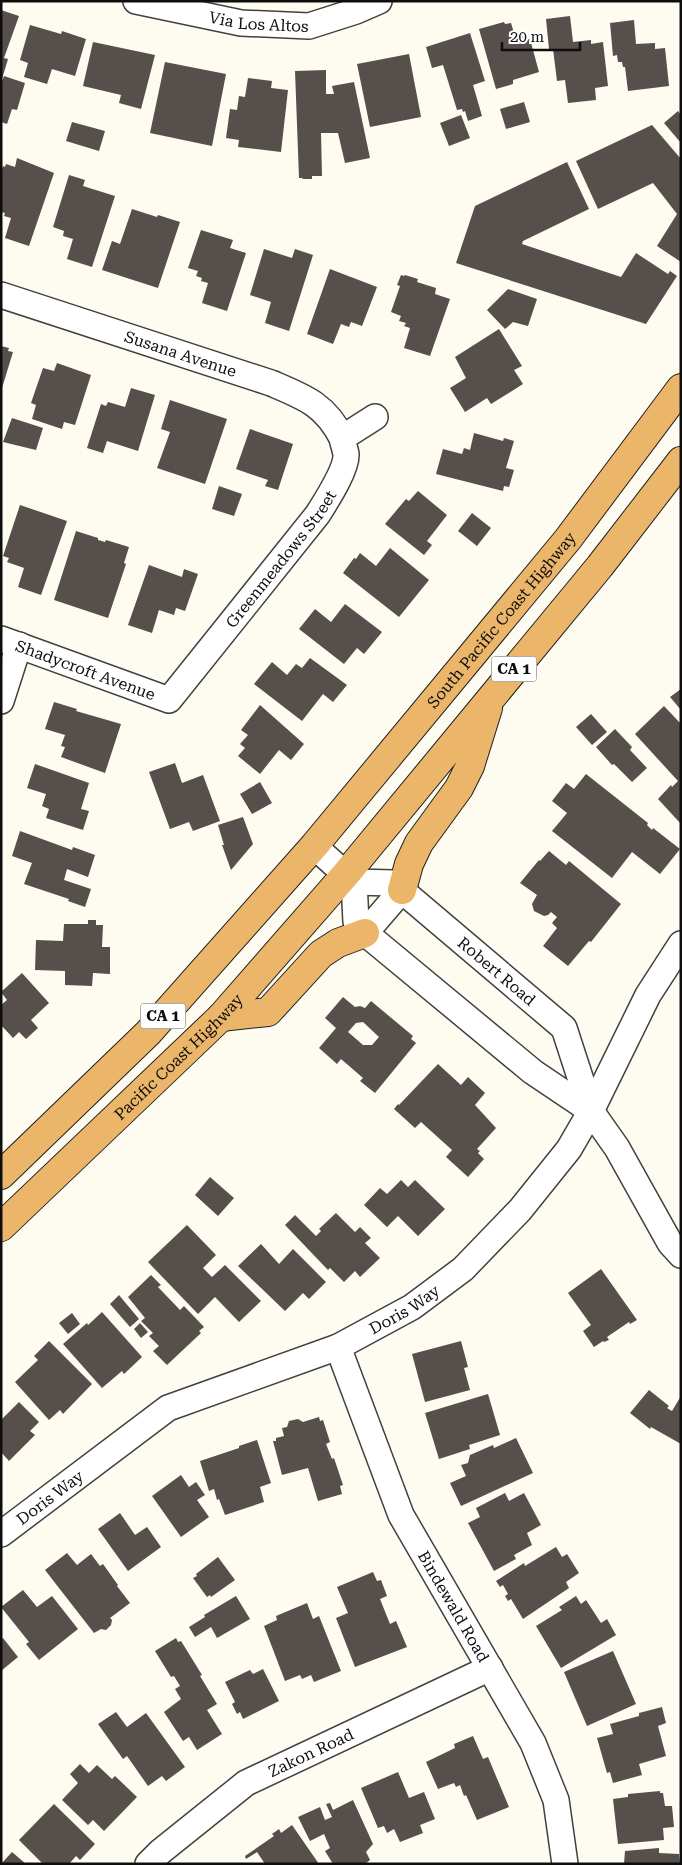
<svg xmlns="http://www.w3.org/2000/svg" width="682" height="1865" font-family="'Roboto Serif',serif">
<rect width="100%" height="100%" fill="#fefbf0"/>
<path fill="#564f4b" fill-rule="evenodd" d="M1,10L19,16L4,58L8,59L2,79Z
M570,16L573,42L591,40V44L603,42L608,86L595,88L596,100L568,103L565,80L557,81L553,49H549L546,19Z
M634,20L636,44L655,43V49L665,48L669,86L628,91L625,67H623L622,62H618L617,55L613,56L610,23Z
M504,22L505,24L511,23L515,36L523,34L525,40L530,39L539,72L513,80V84L496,89L479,29Z
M30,25L61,34L62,31L86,39L75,76L52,69L47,84L24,77L28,63L20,60Z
M470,33L485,81L473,85L482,116L468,121L465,111L463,112L462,109L457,110L443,65L432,68L426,47Z
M93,42L155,55L141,109L119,103L121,95L83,86Z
M409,54L421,117L370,127L357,64Z
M165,62L226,74L212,146L150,133Z
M326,70V94H334L332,86L354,82L370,158L345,163L338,133H321L322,176H312V179H302L303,178H299L295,71Z
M4,76L25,83L17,110L12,109L7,124L1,122V84Z
M248,78L272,81L271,88L288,90L281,152L238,147L239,140L226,138L230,109L237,110L239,96L245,97Z
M524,102L530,122L506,129L500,109Z
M678,111L681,115V143L664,123Z
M461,115L470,138L449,146L440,123Z
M72,122L105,131L99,151L66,141Z
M652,125L681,159V262L657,246L677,214L653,183L598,209L576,161Z
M17,158L54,173L29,246L5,238L11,218L4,216L5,213L1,212V172L3,166L5,167L6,164L15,167Z
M567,162L589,209L523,241L522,244L621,277L636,253L668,274L670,271L677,276L646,324L456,263L475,206Z
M69,175L85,180L83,186L115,196L92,267L67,259L73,239L63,236L64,231L53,227Z
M132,209L157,217L158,215L180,222L158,288L102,270L112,241L120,244Z
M201,230L233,240L230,248L246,253L227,311L202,303L208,283L201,281L202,278L196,276L198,271L188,268Z
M264,249L292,258L295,249L313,255L289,331L265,323L271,302L250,295Z
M330,269L377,287L362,326L351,322L349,327L341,324L333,344L307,334Z
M401,275L404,276L405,275L418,279L417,282L436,288L435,294L450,299L430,356L404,348L410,328L404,326L406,323L399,321L401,316L391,312L400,286L397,285Z
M508,289L537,299L528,326L513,322L505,329L487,310Z
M499,329L522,366L514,370L523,384L491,404L487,398L465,412L450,388L466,378L455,357Z
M1,346L9,348L8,351L13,352L2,388Z
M57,363L91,375L75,425L64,422L62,429L32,419L36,405L31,403L43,368L54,371Z
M131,388L155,395L138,451L107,441L103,453L87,448L101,404L106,406L108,402L125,407Z
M170,400L227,419L205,484L157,468L170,432L161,429Z
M12,418L43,428L36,450L3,442Z
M250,429L293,444L278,490L265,486L268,480L236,469Z
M474,433L503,441L504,438L514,441L506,468L514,470L509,487L504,486L503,491L436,474L443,449L462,454L464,448L470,450Z
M219,486L242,494L234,516L212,509Z
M418,491L447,515L427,541L432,545L424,555L385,524L406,499L409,501Z
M20,505L67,521L41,595L18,587L24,568L7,562L9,558L3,556Z
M472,513L491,528L477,546L458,531Z
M76,531L98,538V540L105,542L106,540L129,547L124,563L126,564L108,618L54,600Z
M390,548L429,580L399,617L343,573L354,558L356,559L360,553L376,566Z
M149,565L182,577L184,569L198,574L185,611L176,608L174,615L159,610L152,633L128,625Z
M345,604L382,632L364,654L357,648L344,664L299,629L315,609L331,622Z
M310,658L347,685L333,702L323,694L302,721L254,684L272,662L287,675L296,664L302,668Z
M681,689V710L670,697Z
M54,702L77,709L76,711L121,724L105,773L61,757L65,747L61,746L65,735L45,729Z
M260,705L304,744L291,760L279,750L260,774L238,756L245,748L240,744L248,735L241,730Z
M664,706L681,724V824L658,799L671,785L672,787L678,781L635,734Z
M591,714L607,732L592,745L576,727Z
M615,729L632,747L630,750L647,768L632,782L614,764L612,765L596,747Z
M175,763L182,783L203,775L220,821L193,831L189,822L170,829L149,772Z
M35,764L89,783L81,809L89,811L83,830L46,818L49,809L42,806L46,794L27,788Z
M586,774L648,823L647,825L652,830L653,828L680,849L660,874L632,852L612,878L552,831L567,813L552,801L566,783L574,789Z
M260,782L272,803L252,814L240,794Z
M243,817L253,844L231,870L222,845H224L218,825Z
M20,831L72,850L73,847L95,855L88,877L67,869L64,880L91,889L85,907L68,901L69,899L24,884L32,863L12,856Z
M549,851L566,865L569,861L621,904L591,942L589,941L568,966L543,946L557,928L552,923L557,917L551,912L548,915L544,916L534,911L532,904L537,895L520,883L539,860L540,861Z
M88,920H96V925H103L102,947H110V974L93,973L92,986L65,985V971L35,970L36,940L63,941L64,924H88Z
M22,973L49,1003L31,1020L38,1028L26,1039L19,1032L13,1038L1,1025V1005L7,1000L1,992Z
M343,997L355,1007L360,1006L365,1008L371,1001L413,1036L411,1039L416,1043L375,1093L360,1081L363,1078L341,1059L337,1064L319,1048L336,1028L325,1018ZM363,1022L379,1037L372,1045H363L348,1032L356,1023Z
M438,1064L461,1085L468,1077L485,1093L475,1105L496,1128L477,1149L480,1151L478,1153L484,1159L468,1177L446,1157L452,1150L421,1122L415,1128L394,1109L398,1104L399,1105Z
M210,1177L234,1198L218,1216L195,1195Z
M401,1180L408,1187L415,1180L445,1209L418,1236L398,1216L387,1227L364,1205L380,1188L387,1194Z
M336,1213L355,1232L360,1227L371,1238L365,1243L380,1258L360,1277L355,1271L344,1282L330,1268L328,1270L285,1225L295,1215L316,1236L321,1231L319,1229Z
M187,1225L216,1255L203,1268L212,1277L225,1265L261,1301L239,1322L215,1297L198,1314L148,1262Z
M261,1244L279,1264L293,1249L326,1282L309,1299L303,1293L285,1311L238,1266Z
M601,1269L637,1320L630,1324L629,1322L607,1337L609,1340L604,1342L603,1341L594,1347L583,1331L591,1325L568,1293Z
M151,1275L161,1285L158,1287L180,1310L184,1306L204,1327L199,1331L201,1333L167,1365L153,1351L159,1346L149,1336L153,1333L141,1321L145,1318L128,1297Z
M119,1295L139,1319L130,1327L110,1304Z
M102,1312L142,1357L124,1374L122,1371L102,1388L63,1344L87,1323L88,1325Z
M72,1313L80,1324L68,1334L59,1323Z
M140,1323L148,1332L141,1338L134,1329Z
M49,1341L92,1384L63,1414L60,1410L49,1420L15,1382L38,1360L34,1356Z
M461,1341L468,1367L464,1368L470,1390L425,1402L412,1354Z
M649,1390L669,1406L667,1408L672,1411L681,1396V1444L651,1427L650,1429L630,1413Z
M488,1394L500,1435L469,1445L470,1449L439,1459L425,1413Z
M19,1402L39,1422L30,1431L35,1435L9,1461L1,1452V1420Z
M319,1417L320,1421L323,1420L330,1442L326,1444L332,1459L334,1458L343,1485L340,1486L342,1494L318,1501L308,1468L282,1475L273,1441H276V1438L284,1436L282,1428L287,1427L289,1421L298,1419L303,1422Z
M516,1438L533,1473L461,1506L450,1483L466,1476L461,1465L468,1463L470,1455L493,1445L494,1448Z
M257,1440L271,1483L260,1487L264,1502L225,1515L219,1499L217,1500L214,1489L209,1491L200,1461L239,1448V1446Z
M181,1475L189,1487L196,1482L205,1495L197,1500L209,1517L181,1537L152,1496Z
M505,1493L509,1501L524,1493L541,1525L527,1533L532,1545L514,1555L516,1559L494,1571L468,1523L480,1517L476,1508Z
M120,1513L135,1535L147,1527L161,1547L128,1571L98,1529Z
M556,1547L562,1557L567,1554L579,1573L566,1582L569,1588L523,1619L511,1599L508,1601L505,1596L508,1594L503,1585L500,1587L496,1581L524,1563L525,1566Z
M67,1553L77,1565L91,1554L100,1566L103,1564L118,1585L117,1586L130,1603L110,1618L112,1620L111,1625L106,1630L101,1629L94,1633L45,1570Z
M218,1557L235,1580L211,1597L210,1595L207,1597L193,1578L197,1576L196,1574Z
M373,1572L377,1581L381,1580L387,1596L380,1599L390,1624L396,1621L407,1647L355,1667L336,1618L348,1613L337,1587Z
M23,1590L37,1607L52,1596L78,1629L39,1660L26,1644L29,1642L1,1607Z
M236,1596L250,1619L217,1638L211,1627L195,1637L189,1627L205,1617L204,1615Z
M576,1596L581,1604L586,1600L601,1623L607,1619L616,1635L561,1668L536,1626L562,1610L559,1607Z
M307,1603L313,1619L319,1616L341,1671L314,1682L311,1675L302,1679L300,1675L285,1681L264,1626L277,1620L276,1616Z
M3,1638L18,1657L1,1671V1640Z
M176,1638L178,1642L181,1641L202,1675L200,1676L217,1704L207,1710L222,1734L197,1750L189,1737L183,1741L164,1712L181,1699L175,1689L180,1686L174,1676L171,1677L155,1651Z
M613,1651L636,1704L587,1726L564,1672Z
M263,1669L279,1701L243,1719L240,1712L237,1714L232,1704L235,1702L225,1682L250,1670L253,1674Z
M662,1707L666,1723L658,1726L666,1756L639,1764L642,1775L613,1783L610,1772L607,1773L597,1738L613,1734L610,1724L639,1716V1713Z
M116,1712L127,1727L146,1713L185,1767L166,1781L162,1776L148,1786L127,1756L123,1759L98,1724Z
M473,1736L483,1759L488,1757L509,1807L477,1820L466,1795L464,1796L460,1785L456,1787L454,1783L438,1789L426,1762L455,1748L454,1744Z
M80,1764L89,1773L97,1765L112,1779L115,1776L137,1797L104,1831L93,1820L88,1825L62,1800L78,1783L70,1774Z
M398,1772L409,1798L424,1792L435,1819L420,1825L423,1833L400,1842L394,1829L387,1833L384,1826L378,1828L361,1788Z
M660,1791V1793H663L665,1806H672L674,1827L663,1828L664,1840L618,1844L613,1799L628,1797V1794Z
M353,1800L373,1844L366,1852L370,1860L365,1864H333L325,1851L330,1848L324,1834L310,1841L298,1817L320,1807L325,1820L332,1817L326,1804L330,1803L333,1810Z
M54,1804L95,1844L80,1860L76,1856L69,1864H43L19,1840Z
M292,1825L319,1864H265L257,1852L246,1859L245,1856L274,1836L272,1834L279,1829L281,1833Z
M659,1848V1853L679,1854L680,1864H624L625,1851Z
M12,1852L26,1864H1Z"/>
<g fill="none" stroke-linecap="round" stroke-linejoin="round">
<defs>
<g id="minor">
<path id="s1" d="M136,1L241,23L309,26L356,11L379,1"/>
<path id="s2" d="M1,295L271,383C304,397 325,404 342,438"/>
<path id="s3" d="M1,639L169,700L318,514C326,501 347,469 346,454C345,449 343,443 342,438L375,417"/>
<path d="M1,701L19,645"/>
<path id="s4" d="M314,846L354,882L393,883L564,1028L591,1111L617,1148L670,1243L681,1255"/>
<path d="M354,882L356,922L365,933L533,1072L591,1111"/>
<path d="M365,933L402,890"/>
<path id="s5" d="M338,1347L401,1515L533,1743L556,1800L565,1864"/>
<path id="s6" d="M1,1534L168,1408L338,1347L412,1307L463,1269L520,1210L569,1149L591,1111L648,995L681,944"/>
<path id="s7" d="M148,1864L160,1852L246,1783L490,1668"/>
</g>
<g id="trunk">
<path d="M402,890L409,864L419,843L459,788L470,766L488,708"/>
<path d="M221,1017L268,1012L321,954L338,943L365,933"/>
<path id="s8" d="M1,1175L148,1033L314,846L568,539L681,388"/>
<path id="s9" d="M1,1227L221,1017L346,874L600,566L681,461"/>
</g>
</defs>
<use href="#minor" stroke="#414141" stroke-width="28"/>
<use href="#trunk" stroke="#1f1f1f" stroke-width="30"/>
<use href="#minor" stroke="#fff" stroke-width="25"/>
<use href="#trunk" stroke="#ecb66a" stroke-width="28"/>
</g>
<g text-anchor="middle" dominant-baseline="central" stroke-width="5" stroke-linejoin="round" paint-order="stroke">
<g fill="#fff" stroke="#565656" stroke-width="1">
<rect x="491.5" y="656.5" width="45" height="25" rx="4"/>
<rect x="140.5" y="1003.5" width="45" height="25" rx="4"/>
</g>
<g font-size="15" font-weight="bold" fill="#0e0e0e">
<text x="514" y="669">CA 1</text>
<text x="163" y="1016">CA 1</text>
</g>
<g font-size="16" fill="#0e0e0e" stroke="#fff">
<text stroke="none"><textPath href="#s1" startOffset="125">Via Los Altos</textPath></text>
<text stroke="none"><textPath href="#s2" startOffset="189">Susana Avenue</textPath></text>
<text stroke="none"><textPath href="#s3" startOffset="359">Greenmeadows Street</textPath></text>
<text stroke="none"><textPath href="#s8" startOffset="748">South Pacific Coast Highway</textPath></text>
<text stroke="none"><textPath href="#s3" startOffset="90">Shadycroft Avenue</textPath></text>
<text stroke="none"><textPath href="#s4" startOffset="229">Robert Road</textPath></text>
<text stroke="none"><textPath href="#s9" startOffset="246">Pacific Coast Highway</textPath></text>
<text stroke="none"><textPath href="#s6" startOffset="466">Doris Way</textPath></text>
<text stroke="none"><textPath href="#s6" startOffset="61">Doris Way</textPath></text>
<text stroke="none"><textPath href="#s5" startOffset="285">Bindewald Road</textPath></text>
<text stroke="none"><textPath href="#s7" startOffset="199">Zakon Road</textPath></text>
</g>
</g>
<rect width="682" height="1865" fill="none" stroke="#0e0e0e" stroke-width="5"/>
<path d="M502 42v8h78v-8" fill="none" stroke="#0e0e0e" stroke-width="2.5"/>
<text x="510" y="42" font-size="15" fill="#0e0e0e" stroke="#ffffff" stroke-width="4" paint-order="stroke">20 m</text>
</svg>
